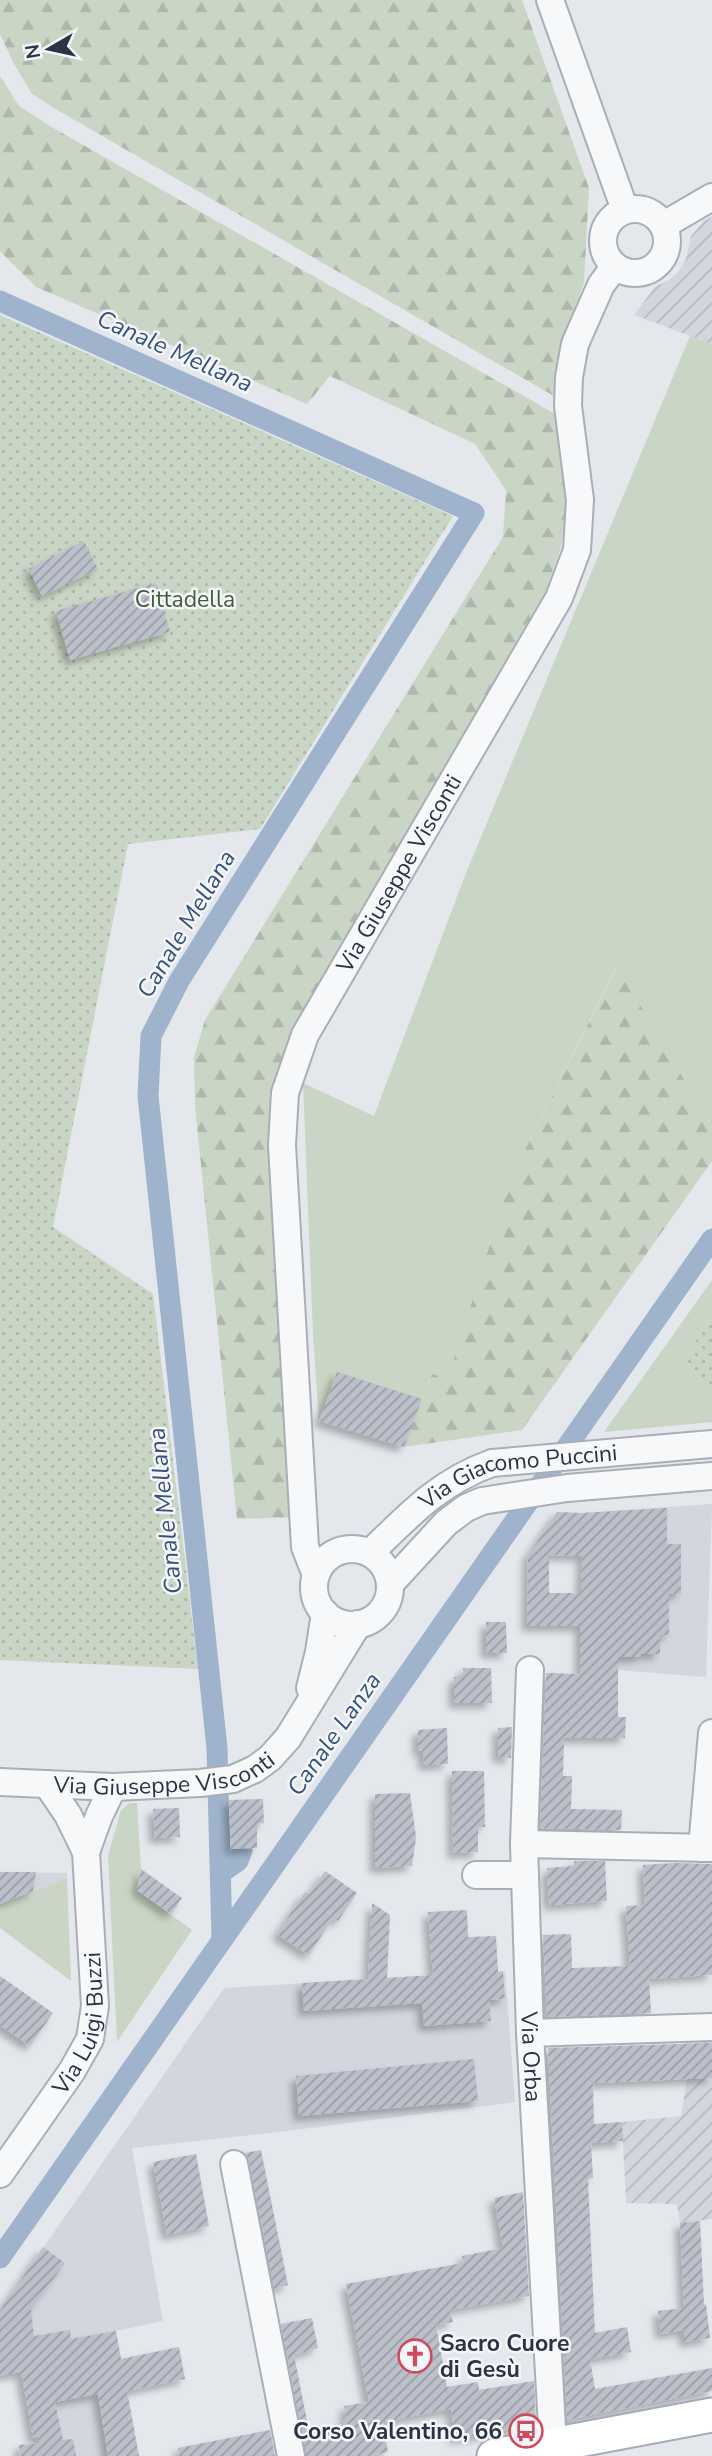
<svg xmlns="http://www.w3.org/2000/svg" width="712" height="2456" font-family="'Nunito Sans',sans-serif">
<defs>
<pattern id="industrial-furrows" width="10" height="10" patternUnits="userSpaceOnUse" patternTransform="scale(1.75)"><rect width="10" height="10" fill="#d2d6de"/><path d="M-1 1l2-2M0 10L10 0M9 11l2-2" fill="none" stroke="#b4b8c0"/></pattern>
<pattern id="forest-firs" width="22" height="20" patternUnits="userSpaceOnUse" patternTransform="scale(1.75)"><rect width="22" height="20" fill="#c9d6c5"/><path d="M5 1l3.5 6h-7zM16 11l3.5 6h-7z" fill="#adb8ab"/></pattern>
<pattern id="park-dots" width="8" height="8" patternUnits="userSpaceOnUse" patternTransform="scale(1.75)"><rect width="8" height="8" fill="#c9d6c5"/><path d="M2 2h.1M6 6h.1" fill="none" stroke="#adb8ab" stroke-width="1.8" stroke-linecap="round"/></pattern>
<pattern id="building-hatch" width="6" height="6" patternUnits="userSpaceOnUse" patternTransform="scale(1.75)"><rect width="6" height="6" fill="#bbc0ca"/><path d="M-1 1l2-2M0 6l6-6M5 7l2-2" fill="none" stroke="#989da6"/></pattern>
<filter id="shadow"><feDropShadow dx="-5.5" dy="5.5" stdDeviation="3.5" flood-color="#0004"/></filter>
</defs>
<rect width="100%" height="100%" fill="#e4e7ec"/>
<path fill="#d2d6de" d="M712,1504L706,1677L580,1667L582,1513Z
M0,1872L67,1873V1878L0,1904Z
M505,1971L515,2102L278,2132L132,2148L163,2321L116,2331L139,2456H42L39,2438H33L21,2373L0,2376V2310L224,1988Z"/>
<path fill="url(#industrial-furrows)" d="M712,217V344L634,315L655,287L669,280L679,271L686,259L691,236L704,221Z
M712,2040V2219L680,2223L677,2204L626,2203L622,2122L681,2116L687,2079V2041Z"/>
<path fill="#c9d6c5" d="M690,336L712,344V1127L616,967L510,1180L448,1379L432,1374L404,1447L319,1421L313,1335L303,1083L374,1116L466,873Z
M712,1280V1317L684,1358L712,1396V1422L604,1432Z
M130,1803H137L141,1869L137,1890L192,1930L117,2042L108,1856L121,1810Z
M67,1878L71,1981L0,1928V1904Z"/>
<path fill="url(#forest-firs)" d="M0,0H522L589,188L584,282L562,346L554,396L57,110L32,94L14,64L0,34Z
M0,76L19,106L50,126L557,415L567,501L561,547L545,593L296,1031L272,1091L269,1145L298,1517L237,1519L195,1106L194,1057L205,1020L503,537L506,490L475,444L330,376L307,404L36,287L0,251Z
M617,966L712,1127V1161L522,1430L404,1447L432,1374L448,1378L510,1180Z"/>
<path fill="url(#park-dots)" d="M0,315L453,516L260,829L128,844L53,1227L153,1294L198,1669L0,1660Z
M712,1317V1396L684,1358Z"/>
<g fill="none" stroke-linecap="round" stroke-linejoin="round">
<path stroke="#9fb4cc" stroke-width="21" d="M0,301L474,513L179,981L151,1036L148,1096L217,1748L222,1938
M221,1873L238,1861L242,1850
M0,2258L712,1239"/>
</g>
<path fill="url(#building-hatch)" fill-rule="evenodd" filter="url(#shadow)" d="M84,541L98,569L42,596L29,569Z
M156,583L170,632L70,660L56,611Z
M337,1372L422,1399L404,1447L319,1421Z
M667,1508V1544H681V1594H669V1635H660V1654H641V1657H618V1717H626L625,1738H564L563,1776H572L571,1809L622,1810L621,1830L540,1828L546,1673L580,1674V1626H527L528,1555L557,1512L582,1513ZM549,1555L582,1556L581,1593H549Z
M486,1622H506L507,1653H486Z
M463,1668H491L492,1703H454V1677H463Z
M512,1727L511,1758L498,1757V1728Z
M447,1728L448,1764L424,1765L423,1750L418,1751V1730Z
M452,1771H484L485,1827H478V1852L453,1853Z
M410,1793L416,1837L412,1866L375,1868V1794Z
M263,1799L264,1823L257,1824V1848L231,1849L229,1800Z
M179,1808L180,1837L155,1838L153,1809Z
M574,1861H605L607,1901L549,1905L547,1868L574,1866Z
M675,1863L712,1864V1975L649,1979L651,2013L547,2017L543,1935L571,1934L572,1968L630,1966L626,1906L645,1905L643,1865Z
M141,1869L182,1898L171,1914L137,1890Z
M325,1871L357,1893L338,1921L333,1918L309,1955L277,1934L305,1892L309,1894Z
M0,1872H36L33,1891L0,1904Z
M372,1903L390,1915L387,1978L433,1975L428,1912L467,1910L468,1937L496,1936L498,1972L503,1971L505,1999L489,2000L491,2021L424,2026L422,2003L304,2011L302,1983L368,1979Z
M0,1976L53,2013L30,2046L0,2025Z
M712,2043V2078L593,2083L594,2124L622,2122L623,2141L591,2143L593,2178L588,2179L595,2333L627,2327L631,2352L590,2359L595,2389L712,2368V2391L567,2420L548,2048Z
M474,2059L478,2101L299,2116L296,2076Z
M261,2150L288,2285L274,2289L249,2161L245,2153Z
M196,2154L209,2226L167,2235L153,2162Z
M523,2192L529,2296L450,2310L453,2322L436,2325L447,2387L478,2382L479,2390L534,2381L536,2425L455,2439L451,2409L383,2422L388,2452L370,2456H306L281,2324L312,2318L318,2348L294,2355L309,2431L344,2424L343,2418H347L344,2406L369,2402L346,2284L463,2263L462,2256L503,2248L494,2198Z
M700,2221L704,2305L706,2304L710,2338L684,2342V2330L661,2334L658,2311L684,2308L680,2223Z
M43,2247L65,2263L31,2309L34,2336L70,2330L71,2339L116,2331L121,2359L179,2347L185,2379L127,2391L139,2456H108L98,2394L55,2402L63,2440L73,2439L76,2456H20L19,2445L40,2443L39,2437L33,2438L21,2372L0,2376V2311Z
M270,2430L275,2456H179L178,2448Z"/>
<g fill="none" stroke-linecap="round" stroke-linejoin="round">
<defs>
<g id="minor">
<path d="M550,0L625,210"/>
<circle cx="635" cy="241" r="32"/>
<path d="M664,225L712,197"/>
<circle cx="352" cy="1587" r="38"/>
<path id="s1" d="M370,1553C409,1515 439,1482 492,1463L712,1444"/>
<path id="s2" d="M316,1575L305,1547L282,1145L285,1093L305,1035L559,598L577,550L580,500L568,406L569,377L575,344L601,285L615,266"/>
<path d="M390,1584L446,1523L466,1508L482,1501L567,1488L712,1476"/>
<path id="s3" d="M530,1670L524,1844L530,2033L553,2445"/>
<path d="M310,1688L319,1652L325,1613"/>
<path id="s4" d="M0,1782L113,1787L200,1783L233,1779L255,1769L270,1758L288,1738L358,1624"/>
<path d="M47,1784L68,1815L86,1852"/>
<path d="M524,1844L712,1848"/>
<path d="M702,1848L712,1733"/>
<path d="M476,1875H525"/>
<path d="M530,2033L712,2027"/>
<path d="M234,2164L291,2456"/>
<path id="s5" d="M0,2174L72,2071L90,2039L95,2006L86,1852L99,1816L113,1787"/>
</g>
<path id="major" d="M494,2456L712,2415"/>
</defs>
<use href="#minor" stroke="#a9aeb7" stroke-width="30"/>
<use href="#major" stroke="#a3abb8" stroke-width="37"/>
<use href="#minor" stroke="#f7f8fa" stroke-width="26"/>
<use href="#major" stroke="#fff" stroke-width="33"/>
</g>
<defs>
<symbol id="church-ring" viewBox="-11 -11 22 22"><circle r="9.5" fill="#f4f6f9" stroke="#d1495b" stroke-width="1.5"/><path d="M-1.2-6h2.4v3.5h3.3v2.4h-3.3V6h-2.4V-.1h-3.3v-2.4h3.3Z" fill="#d1495b"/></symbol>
<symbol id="bus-ring" viewBox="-11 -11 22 22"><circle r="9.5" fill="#f4f6f9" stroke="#d1495b" stroke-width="1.5"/><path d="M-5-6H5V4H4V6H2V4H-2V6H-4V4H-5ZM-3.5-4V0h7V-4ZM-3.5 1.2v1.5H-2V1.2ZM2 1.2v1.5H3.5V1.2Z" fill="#d1495b"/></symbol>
</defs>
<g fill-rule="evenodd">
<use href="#church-ring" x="396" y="2337" width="38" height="38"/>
<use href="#bus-ring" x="507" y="2412" width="38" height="38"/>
</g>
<g text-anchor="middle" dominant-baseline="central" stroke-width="5" stroke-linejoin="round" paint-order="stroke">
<g font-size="23" fill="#3f6138" stroke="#f4f6f9">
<text x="185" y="599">Cittadella</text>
</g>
<g font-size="23" fill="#2b3445" stroke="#f4f6f9">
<text stroke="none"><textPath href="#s2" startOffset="733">Via Giuseppe Visconti</textPath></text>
<text stroke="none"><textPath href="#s1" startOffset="175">Via Giacomo Puccini</textPath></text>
<text stroke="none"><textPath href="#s4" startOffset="166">Via Giuseppe Visconti</textPath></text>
<text stroke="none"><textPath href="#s5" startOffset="175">Via Luigi Buzzi</textPath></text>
<text stroke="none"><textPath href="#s3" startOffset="387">Via Orba</textPath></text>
</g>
<g font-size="23" font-weight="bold" fill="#2b3445" stroke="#f4f6f9" text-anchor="start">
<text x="440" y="2343">Sacro Cuore<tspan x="440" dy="26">di Gesù</tspan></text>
<text x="502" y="2431" text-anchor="end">Corso Valentino, 66</text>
</g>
<g font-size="24" font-style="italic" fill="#34527a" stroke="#f4f6f9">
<text transform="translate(175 351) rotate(24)">Canale Mellana</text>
<text transform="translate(186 924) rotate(-59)">Canale Mellana</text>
<text transform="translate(165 1511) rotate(-96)">Canale Mellana</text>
<text transform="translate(334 1734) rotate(-55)">Canale Lanza</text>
</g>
</g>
<g transform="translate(49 49) rotate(261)" stroke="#f4f6f9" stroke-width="5" paint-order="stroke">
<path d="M0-5L12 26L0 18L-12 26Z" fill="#2b3445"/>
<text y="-10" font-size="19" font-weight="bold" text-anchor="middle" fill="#2b3445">N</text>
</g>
</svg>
